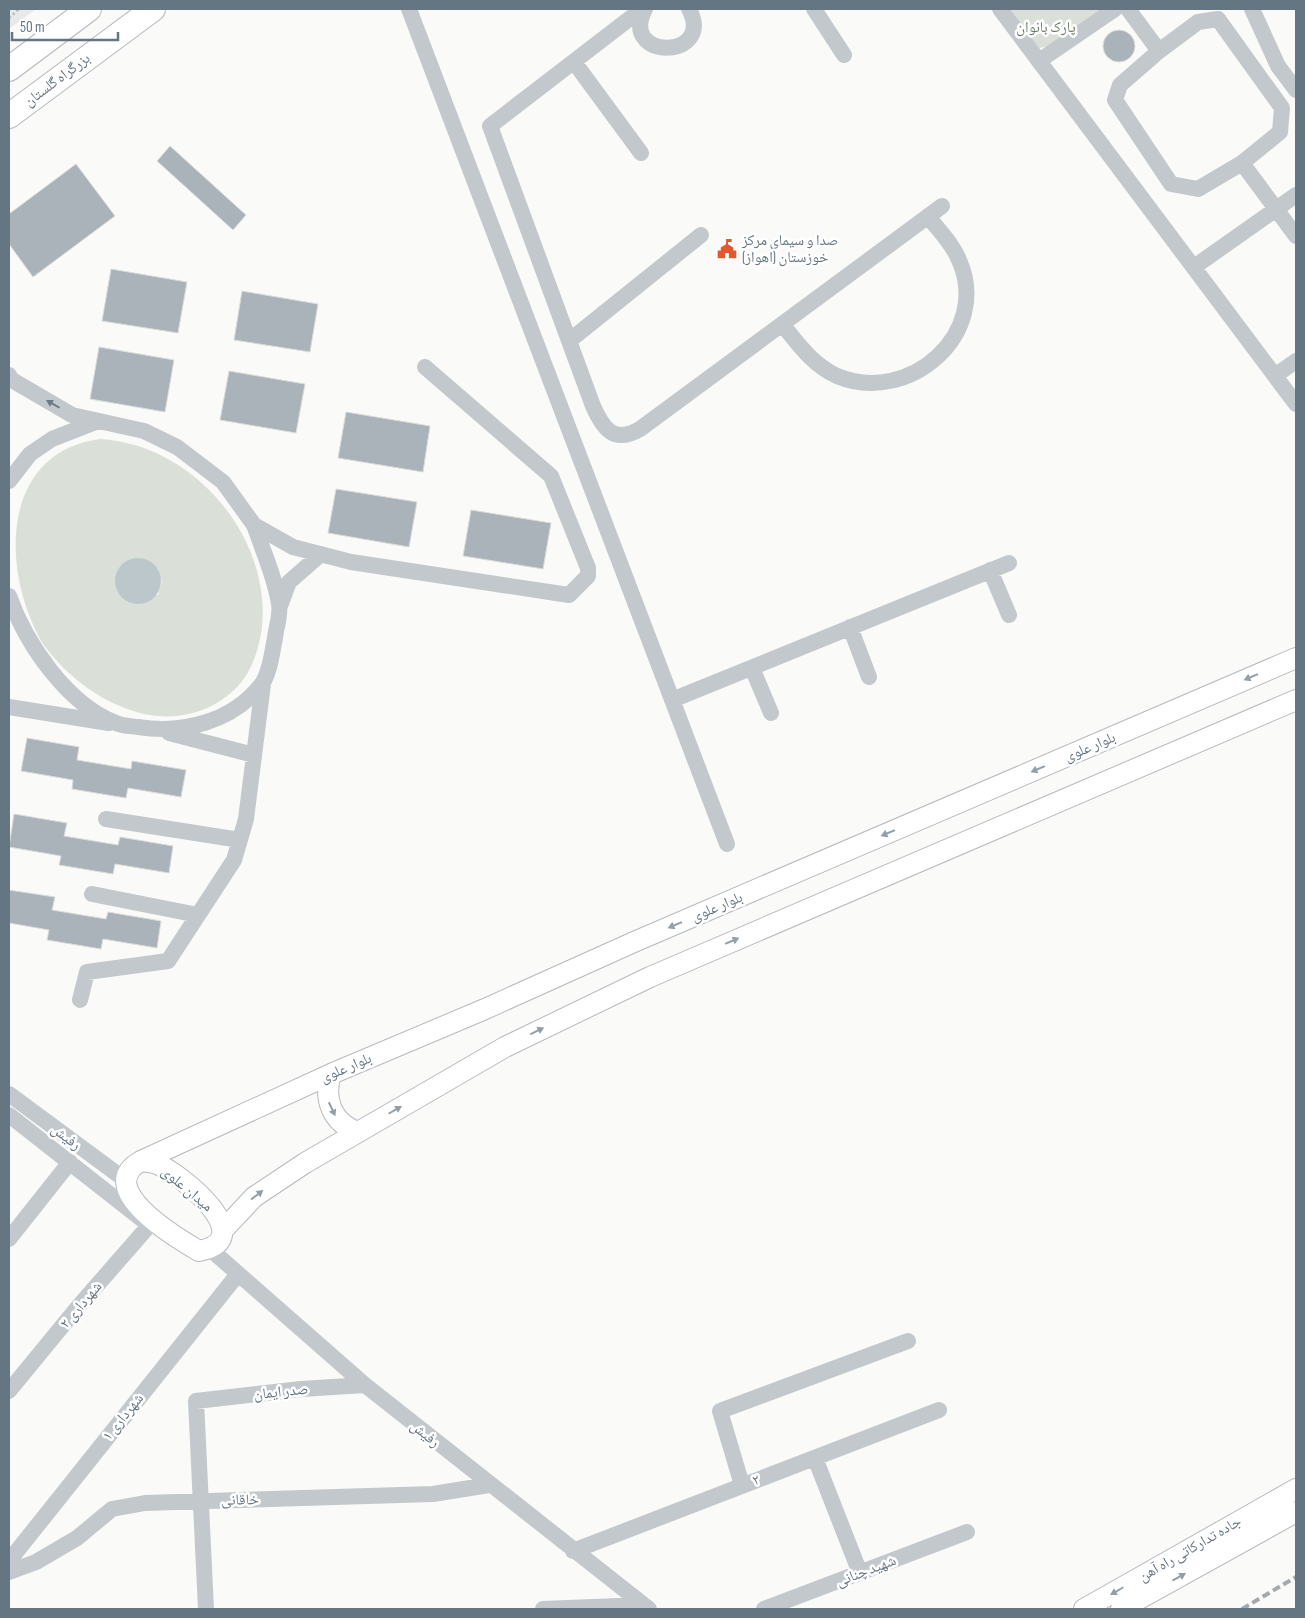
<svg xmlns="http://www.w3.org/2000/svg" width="1305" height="1618" font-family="'Sofia Sans Condensed','Noto Naskh Arabic',sans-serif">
<rect width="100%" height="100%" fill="#fafaf8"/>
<path fill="#e8e9e9" d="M9,9H36L9,29Z"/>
<path fill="#dadfd7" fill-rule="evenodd" d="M1009,9H1104L1051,46L1039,48Z
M100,439C191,444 271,534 262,627C259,650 251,675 233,691C209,713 177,721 144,714C103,704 68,678 43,644C0,571 0,452 100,439ZM119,568H157L162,581L158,595L115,582Z"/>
<path fill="#bbc7cb" d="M115 581a23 23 0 1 1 46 0a23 23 0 1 1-46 0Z"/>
<path fill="#aab3b9" stroke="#dcdcda" d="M1103 46a16 16 0 1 1 32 0a16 16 0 1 1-32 0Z
M170,146L246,215L233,230L157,161Z
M76,164L115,216L33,277L9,244V214Z
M111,269L187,282L178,333L102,321Z
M242,291L318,304L310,352L234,340Z
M99,347L174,360L165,412L90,399Z
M229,371L305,384L296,433L220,420Z
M346,412L430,426L423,472L338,458Z
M336,489L417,502L409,547L328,533Z
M471,510L551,523L543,569L463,556Z
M27,738L79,747L77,760L131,769L132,761L186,770L181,797L128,788L126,798L72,789L73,780L21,771Z
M14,814L67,823L64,836L118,845L120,837L173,846L169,873L115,864L113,874L59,865L61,856L9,847Z
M9,890L55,897L52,910L106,919L108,912L161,921L157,948L103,939L101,949L47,940L49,930L9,923Z"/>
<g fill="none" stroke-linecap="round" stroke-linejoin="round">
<defs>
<path id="major" d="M331,1074C323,1099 332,1123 358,1132
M141,1161L331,1074L485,1009L634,942L1296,658
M141,1161C146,1162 152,1162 157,1164C180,1173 262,1239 199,1251C175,1237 93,1188 141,1161Z
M223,1230L254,1197L305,1163L505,1047L650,977L1296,700
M1084,1609L1296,1489
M1121,1609L1296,1512"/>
<path id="highway" d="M9,69L89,9
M9,116L153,9"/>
</defs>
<use href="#major" stroke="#b5babe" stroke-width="22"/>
<use href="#highway" stroke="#b4b9bd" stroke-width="26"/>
<path stroke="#bbbfc2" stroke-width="2.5" stroke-dasharray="2.5 2.5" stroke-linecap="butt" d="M9,18L19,9"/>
<path stroke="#c3c8cc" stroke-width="16" d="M409,9L727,844
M642,9L490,126L593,406C603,429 614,444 640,429L942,206
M645,9C618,61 716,60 689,9
M814,9L844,55
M1000,9L1296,404
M1128,9L1159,51
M1252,9L1278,66L1296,90
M1218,19L1282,108L1280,132L1242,163L1198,189L1171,184L1115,100L1120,85L1159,51L1198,22Z
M1039,61L1115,9
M574,62L641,153
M1242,163L1296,236
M1194,267L1296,195
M782,324C798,344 813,365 837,376C909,406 992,333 959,260C953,244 938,230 928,216
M569,341L701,235
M9,375L12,380L72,415L144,431L177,447L223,482L254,525L293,547L351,562L569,595L588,576V568L551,476L425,367
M1276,375L1296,361
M9,481L30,454L52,439L98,421
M990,570L1009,615
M9,596C26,644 67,704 116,723C122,726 131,726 138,727C183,734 232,722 261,685C270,674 272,652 275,638C276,628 281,614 279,604C275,577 263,551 254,525
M280,606L289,582L321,554
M850,627L869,677
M752,668L771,713
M672,700L1009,563
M9,707L109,723
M169,733L254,755
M106,819L240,840
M92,894L198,915
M80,1000L87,972L168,961L234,860L246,819L263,684
M9,1094L124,1179
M9,1115L144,1221
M9,1239L70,1162
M210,1249L365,1385L649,1609
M9,1391L78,1307L154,1220
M815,1458L860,1573
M742,1485L720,1411L908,1341
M573,1551L939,1410
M9,1561L238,1274
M9,1572L36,1562L77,1538L112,1509L145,1503L433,1494L489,1485
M206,1609L196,1401L301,1389L365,1385
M543,1609L643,1605
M764,1609L967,1532"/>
<use href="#major" stroke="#fff" stroke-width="20"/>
<use href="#highway" stroke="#fff" stroke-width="24"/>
<path stroke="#a2aab0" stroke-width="4" stroke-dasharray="8 4" stroke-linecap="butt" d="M1242,1609L1296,1577"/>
</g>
<defs><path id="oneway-solid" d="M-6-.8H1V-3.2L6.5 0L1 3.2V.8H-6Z" transform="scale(1.25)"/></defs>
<use fill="#6a7a87" href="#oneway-solid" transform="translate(53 404) rotate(-150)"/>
<g fill="#939fa8">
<use href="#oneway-solid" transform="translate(1251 677) rotate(157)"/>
<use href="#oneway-solid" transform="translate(1038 769) rotate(157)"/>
<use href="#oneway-solid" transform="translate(888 833) rotate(157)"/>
<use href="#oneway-solid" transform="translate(675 925) rotate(157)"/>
<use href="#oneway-solid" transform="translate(732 941) rotate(-23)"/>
<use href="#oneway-solid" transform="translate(537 1031) rotate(-26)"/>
<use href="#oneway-solid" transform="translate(332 1109) rotate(65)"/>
<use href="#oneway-solid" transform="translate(395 1110) rotate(-30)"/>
<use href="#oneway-solid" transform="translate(257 1195) rotate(-37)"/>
<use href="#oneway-solid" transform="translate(1179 1577) rotate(-29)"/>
<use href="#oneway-solid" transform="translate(1117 1591) rotate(150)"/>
</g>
<defs>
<symbol id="civic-bare" viewBox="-9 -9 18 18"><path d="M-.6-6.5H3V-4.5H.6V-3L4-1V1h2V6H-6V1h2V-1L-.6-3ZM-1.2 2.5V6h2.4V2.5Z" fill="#e4572e" stroke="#fff" stroke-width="2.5" paint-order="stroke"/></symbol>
</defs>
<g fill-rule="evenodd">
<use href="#civic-bare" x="713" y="235" width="28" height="28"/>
</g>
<g text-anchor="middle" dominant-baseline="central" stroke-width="5" stroke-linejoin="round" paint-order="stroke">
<g font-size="15" fill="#687a64" stroke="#fff">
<text x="1046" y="27">پارک بانوان</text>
</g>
<g font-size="15" fill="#657683" stroke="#fff">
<text transform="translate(57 80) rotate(-37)">بزرگراه گلستان</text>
<text transform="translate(1090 747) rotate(-23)">بلوار علوی</text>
<text transform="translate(717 907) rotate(-23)">بلوار علوی</text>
<text transform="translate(346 1068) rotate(-23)">بلوار علوی</text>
<text transform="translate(66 1137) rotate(37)">رفیش</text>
<text transform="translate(187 1189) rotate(40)">میدان علوی</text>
<text transform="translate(81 1305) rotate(-50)">شهرداری ۲</text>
<text transform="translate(281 1392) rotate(-6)">صدر ایمان</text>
<text transform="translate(123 1417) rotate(-51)">شهرداری ۱</text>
<text transform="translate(425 1434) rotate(39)">رفیش</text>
<text transform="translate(756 1480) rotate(-21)">۲</text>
<text transform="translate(240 1500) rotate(-1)">خاقانی</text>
<text transform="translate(1190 1549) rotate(-30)">جاده تدارکاتی راه آهن</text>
<text transform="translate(866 1571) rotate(-21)">شهید چنانی</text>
</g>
<g font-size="15" fill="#657683" stroke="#fff" text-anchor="start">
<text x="742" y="240">صدا و سیمای مرکز<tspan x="742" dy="17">خوزستان (اهواز)</tspan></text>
</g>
</g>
<rect width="1305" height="1618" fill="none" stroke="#657683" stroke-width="20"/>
<path d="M12 32v8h106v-8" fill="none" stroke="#657683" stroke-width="2.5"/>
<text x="20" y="32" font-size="15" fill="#657683" stroke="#ffffff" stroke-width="4" paint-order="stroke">50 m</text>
</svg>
